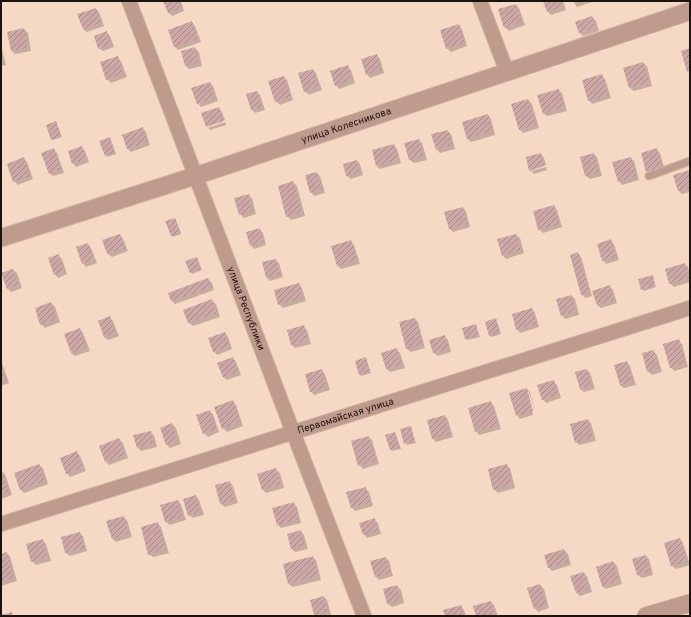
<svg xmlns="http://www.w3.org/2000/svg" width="691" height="617" font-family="Overpass,sans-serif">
<defs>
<pattern id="building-hatch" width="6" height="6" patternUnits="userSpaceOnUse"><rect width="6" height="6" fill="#cda8a6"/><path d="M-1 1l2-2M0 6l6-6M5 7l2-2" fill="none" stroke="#a68886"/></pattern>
</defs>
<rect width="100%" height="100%" fill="#f6d9c4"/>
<path fill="#0003" d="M164,1H181L184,11L172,16L168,12Z
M544,1H563L566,10L551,15L548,12Z
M573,1H592V2L577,7Z
M516,5L519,8L525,25L509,31L505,27Z
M96,9L99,12L104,26L87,32L83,29Z
M592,17L596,21L599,31L583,36L580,33L577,22Z
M192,23L195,26L201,42L178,50L174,46Z
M458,25L462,29L467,46L451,52L447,48Z
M24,29L28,33L31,51L15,54L12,51L8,32Z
M106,32L110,36L114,47L103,51L99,48Z
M1,46L6,65L1,66Z
M195,48L199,52L202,66L189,69L186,66L182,52Z
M376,55L380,59L384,73L370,78L367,74Z
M117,57L121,61L127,77L111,83L107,79Z
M643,63L647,66L652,86L634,91L630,88L624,68Z
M348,67L351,70L355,83L339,89L336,85Z
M313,70L316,73L322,90L309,95L305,91Z
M601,75L605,79L611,98L592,104L589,100Z
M283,77L287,80L293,100L280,105L276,101Z
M210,83L213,86L218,101L201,107L198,103Z
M558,90L562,93L567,111L547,116L543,113Z
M256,92L260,95L265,110L255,113L252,110L247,95Z
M528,100L532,104L539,128L523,133L519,129Z
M219,108L222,112L225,120L207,126V127L202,114Z
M488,115L491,119L495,135L471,142L467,138Z
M56,122L62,137L53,140L52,139Z
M225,122L226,125L210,130L208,128Z
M142,129L146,132L150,145L131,152L128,149Z
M447,131L451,134L455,149L440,153L437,150Z
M110,139L116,154L107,157L106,155Z
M419,140L422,143L427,160L414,163L410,160L406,143Z
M394,145L397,149L401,163L380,169L377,166Z
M81,147L85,151L89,162L76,167L73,163Z
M53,149L57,153L64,173L53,176L49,173Z
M657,150L660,153L665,171L650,175L647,171Z
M541,154L544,158L546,165L531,169V171L530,170Z
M593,154L597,157L602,176L590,179L586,176L581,157Z
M631,158L634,161L639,180L622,185L619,181Z
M24,159L27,162L33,179L18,185L14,181Z
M357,161L360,164L363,175L351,179L347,176Z
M546,167L547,170L534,174L531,171Z
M690,171V192L682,194L679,191L675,175Z
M316,173L320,176L325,193L314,196L311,192Z
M293,182L297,186L305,216L291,220L287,216Z
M248,195L252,198L256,214L244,218L240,214Z
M554,206L557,210L562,227L543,233L539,229Z
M462,208L466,211L470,227L453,232L449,228Z
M175,219L181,234L173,237L167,222Z
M259,229L263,233L266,245L254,249L251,245Z
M120,235L123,239L128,251L112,257L108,254Z
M516,235L520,238L524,253L506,259L502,255Z
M351,241L354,245L360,264L341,269L338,266L332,247Z
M611,241L614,244L619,260L606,264L603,260Z
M88,244L91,248L97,263L86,267L83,263Z
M578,253L581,257L592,296L586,298L582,295Z
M58,256L62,259L67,274L58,278L55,274Z
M197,258L202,270L192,274L191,272Z
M276,260L279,263L283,277L270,281L266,277Z
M685,264L688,267L690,274V282L674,287L670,283Z
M13,270L17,273L22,288L11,292L8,289L3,274Z
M652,276L656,287L644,291L642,289Z
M208,279L212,283L214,290L175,304L172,301L169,293Z
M299,284L302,288L306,301L283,308L279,304Z
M610,287L613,290L617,303L601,308L597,305Z
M571,296L575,299L579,315L565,319L562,315Z
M212,301L216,304L220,317L193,326L189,323L185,310Z
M51,303L55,307L60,322L45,328L41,324Z
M532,309L535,313L539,327L520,333L517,329Z
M110,318L113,321L119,336L108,340L104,337Z
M415,319L418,322L425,348L411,352L407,349Z
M496,319L501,334L492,337L490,335Z
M476,326L480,337L467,340L466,339Z
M303,327L307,330L311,344L295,348L292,345L288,331Z
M80,329L83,333L90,351L75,356L71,353Z
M225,333L228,337L232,349L217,355L214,351Z
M444,336L448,340L451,352L438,356L434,353L431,340Z
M678,340L682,344L688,367L674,371L671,367Z
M397,350L400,353L405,368L390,372L387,369L383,354Z
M653,351L657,355L662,372L652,375L648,371Z
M233,358L236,362L241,375L227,380L223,377L219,363Z
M366,359L371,373L361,376L360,374Z
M1,360L9,383L1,386Z
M627,362L630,366L636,385L624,388L620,385Z
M587,370L590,373L595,389L584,392L580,389Z
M322,371L325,374L330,390L314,395L311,391Z
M554,382L557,385L561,398L546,403L543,399Z
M526,389L530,392L536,414L529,392H527L533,415L520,419L517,415Z
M232,401L236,405L243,426L227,432L223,428Z
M491,403L494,406L501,429L479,435L476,431Z
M209,411L213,414L219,432L208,437L204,433Z
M445,416L448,420L453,437L436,442L433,439Z
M588,420L591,423L596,441L579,445L576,442Z
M172,424L176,428L181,444L170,448L166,444Z
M410,428L416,443L407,445L401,430Z
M150,432L154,435L157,447L141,451L138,448Z
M395,433L401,449L392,451L387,436Z
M368,437L372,440L379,464L363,469L359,465Z
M119,439L123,443L128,458L109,465L106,462Z
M77,453L80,456L86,471L70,477L67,473Z
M39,465L43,468L48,484L24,493L21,490Z
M506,465L510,468L515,488L498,493L494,489Z
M276,470L280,473L284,488L266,493L263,490Z
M1,471L5,474L12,495L1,499Z
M229,482L233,486L238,503L225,507L221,504L216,486Z
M365,488L369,492L373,506L355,511L352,508L348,493Z
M196,496L199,500L204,515L193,518L189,515Z
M178,501L181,504L186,520L170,525L166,522L161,505Z
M293,503L297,507L301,523L281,528L278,525L273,509Z
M123,517L127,520L132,537L116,542L112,538Z
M374,520L378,523L381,534L367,538L364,534Z
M158,524L161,527L169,553L153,557L149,554Z
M301,532L304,535L308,549L295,552L292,549L288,535Z
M80,533L83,536L87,551L70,556L66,553Z
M680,539L683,543L690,565L676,569L672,566L666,543Z
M42,540L46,544L51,561L36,565L32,561Z
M564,550L568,554L571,565L552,571L549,568Z
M6,553L10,556L17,581L1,586V555Z
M645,556L649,559L653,575L642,578L638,575Z
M312,557L316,560L321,580L293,587L289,584L284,564Z
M386,558L389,561L393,576L379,580L376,577L372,562Z
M613,562L617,566L622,584L606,589L602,586Z
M583,573L587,576L592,592L580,596L577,593Z
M540,585L544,589L549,608L538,612L535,608Z
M397,586L401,590L404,603L392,607L388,604Z
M324,597L327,600L331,615L316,616L314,615Z
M491,602L494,605L498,616H477Z
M461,606L464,610L466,616H446Z"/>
<path fill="url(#building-hatch)" d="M163,1H179L182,8L168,13Z
M543,1H561L563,7L547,12Z
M516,4L522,22L504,28L498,9Z
M96,8L101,23L83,29L77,14Z
M592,16L596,28L579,33L575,22Z
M192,21L198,39L174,47L168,30Z
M459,24L465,43L446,49L440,30Z
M24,28L28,48L11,51L7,32Z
M107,31L111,44L98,49L94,36Z
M195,47L199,63L185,66L181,51Z
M690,48V71L687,72L681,51Z
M377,54L381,70L366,75L361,59Z
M118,56L124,74L106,80L100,62Z
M643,62L649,83L629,88L623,68Z
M348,65L352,80L335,86L330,71Z
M313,69L319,87L304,92L298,73Z
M602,74L608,95L588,101L582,80Z
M284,76L291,97L275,102L268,81Z
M210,82L215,98L197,104L191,88Z
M559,89L564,107L543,114L537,95Z
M257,91L262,107L251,110L246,94Z
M528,99L536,125L519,130L511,104Z
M219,107L224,121L206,127L201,113Z
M488,114L493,131L467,139L462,122Z
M56,121L61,136L51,140L46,125Z
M143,127L148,142L127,149L122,135Z
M448,130L452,145L436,150L431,134Z
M110,137L115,152L105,156L99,141Z
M419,139L424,156L409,160L404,143Z
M394,144L398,160L376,166L372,150Z
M82,146L86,159L72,164L68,151Z
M54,148L61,169L49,174L41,153Z
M657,148L663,167L646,172L641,153Z
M541,153L544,166L529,171L526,157Z
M594,153L599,172L585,176L580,157Z
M24,157L31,176L13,182L7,164Z
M631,157L637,176L618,182L612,162Z
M357,160L360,172L346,176L343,164Z
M690,170V188L678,191L673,175Z
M317,172L322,189L310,193L305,175Z
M293,181L302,212L286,217L278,186Z
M249,194L253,211L239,215L234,198Z
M554,205L560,224L538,230L533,211Z
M463,207L467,224L449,229L444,212Z
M175,218L181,233L171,236L165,221Z
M260,228L263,242L250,246L246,232Z
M120,234L125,248L107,254L102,240Z
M516,234L521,250L502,256L497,239Z
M611,239L616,257L602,261L597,244Z
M351,240L357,260L337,266L331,246Z
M88,243L94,259L82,264L76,247Z
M578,252L589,293L581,295L570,255Z
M59,254L65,271L54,275L48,258Z
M197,257L201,269L190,273L185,261Z
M276,259L280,274L266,278L262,262Z
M685,263L689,278L669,284L665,269Z
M13,269L19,285L7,289L1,273Z
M653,275L655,286L641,290L638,279Z
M208,278L212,287L171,301L168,293Z
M299,283L303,298L278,305L274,290Z
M610,285L614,300L597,305L592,291Z
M572,295L576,311L561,316L556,299Z
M212,299L217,313L188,323L183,310Z
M51,302L57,319L40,325L35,308Z
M532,308L537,324L516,330L512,314Z
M110,316L116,333L104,337L98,321Z
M415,318L423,345L406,349L399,322Z
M496,318L500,333L489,336L485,322Z
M476,324L479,336L465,339L462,328Z
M304,325L308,340L291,345L287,330Z
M80,328L87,347L71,353L64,334Z
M225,332L230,346L213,352L208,338Z
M445,335L449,349L433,353L429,340Z
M679,339L686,363L670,368L663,344Z
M397,348L402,365L386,369L381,353Z
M654,350L659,368L647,372L642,353Z
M233,357L238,372L223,377L217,363Z
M366,357L370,372L359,375L355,361Z
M627,361L633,381L620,385L614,365Z
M1,365L6,379L1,381Z
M322,369L327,387L310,392L305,374Z
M587,369L592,385L580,389L575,372Z
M554,380L558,395L542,400L537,385Z
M527,388L533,411L516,416L509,393Z
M233,400L241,422L222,429L214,407Z
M491,401L498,425L475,432L468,408Z
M210,410L217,429L203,434L196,415Z
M445,415L450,434L432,439L427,420Z
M588,419L593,437L575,443L570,424Z
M172,423L178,440L166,445L160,428Z
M411,426L415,441L404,444L400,429Z
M151,431L154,443L137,448L133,435Z
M395,432L400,448L390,450L385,435Z
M369,436L376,461L358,466L351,441Z
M119,438L125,455L105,462L99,446Z
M77,451L83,468L66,474L60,458Z
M39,464L46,481L20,490L14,473Z
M507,464L512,484L493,490L488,469Z
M276,468L281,485L262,490L257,474Z
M1,469L9,491L1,495Z
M230,481L235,500L220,504L215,485Z
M366,487L370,503L351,508L346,492Z
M196,495L201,512L188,516L183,499Z
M178,500L183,517L165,522L160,505Z
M294,502L299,519L277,525L272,508Z
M124,516L129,534L112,539L106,521Z
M375,518L378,531L363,535L359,523Z
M158,522L166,549L148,555L141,527Z
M301,530L305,546L291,549L287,534Z
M80,532L85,548L65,553L61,537Z
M680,538L687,562L671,566L664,543Z
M43,539L48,557L31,562L26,544Z
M564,549L568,562L548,568L544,555Z
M7,552L14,578L1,581V554Z
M646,555L651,571L637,575L632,559Z
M313,556L318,576L288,584L283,564Z
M386,557L391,573L375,577L370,561Z
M613,561L619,581L602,586L596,567Z
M584,572L589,589L576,593L570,576Z
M540,584L547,605L534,609L527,588Z
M397,585L402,600L387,604L383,589Z
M324,596L328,611L314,615L310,600Z
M491,601L496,616H476L473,606Z
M461,605L464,616H445L443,610Z
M12,612L13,616H1V615Z"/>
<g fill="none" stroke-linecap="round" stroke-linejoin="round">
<defs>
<path id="service" d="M649,176L690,161"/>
<g id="minor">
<path id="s1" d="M129,1L293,432L364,616"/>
<path d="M480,1L507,72"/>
<path id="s2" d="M1,524L690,308"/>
</g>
<g id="tertiary">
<path id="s3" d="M1,238L195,176L690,11"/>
<path d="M646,616L690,603"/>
</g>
</defs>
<use href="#service" stroke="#cfb5a3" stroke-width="9"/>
<use href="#minor" stroke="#cfb5a3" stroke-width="16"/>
<use href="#tertiary" stroke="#cfb5a3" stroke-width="19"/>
<use href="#service" stroke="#bf9b8e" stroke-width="7"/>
<use href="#minor" stroke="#bf9b8e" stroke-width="14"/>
<use href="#tertiary" stroke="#bf9b8e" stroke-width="17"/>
</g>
<g text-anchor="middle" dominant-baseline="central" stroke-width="3" stroke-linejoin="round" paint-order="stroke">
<g font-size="10" fill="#1d130c" stroke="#fff">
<text stroke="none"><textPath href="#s3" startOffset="363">улица Колесникова</textPath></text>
<text stroke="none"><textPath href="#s1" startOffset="329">улица Республики</textPath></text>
<text stroke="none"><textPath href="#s2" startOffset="361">Первомайская улица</textPath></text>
</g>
</g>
<rect width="691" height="617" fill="none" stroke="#1d130c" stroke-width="4"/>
</svg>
